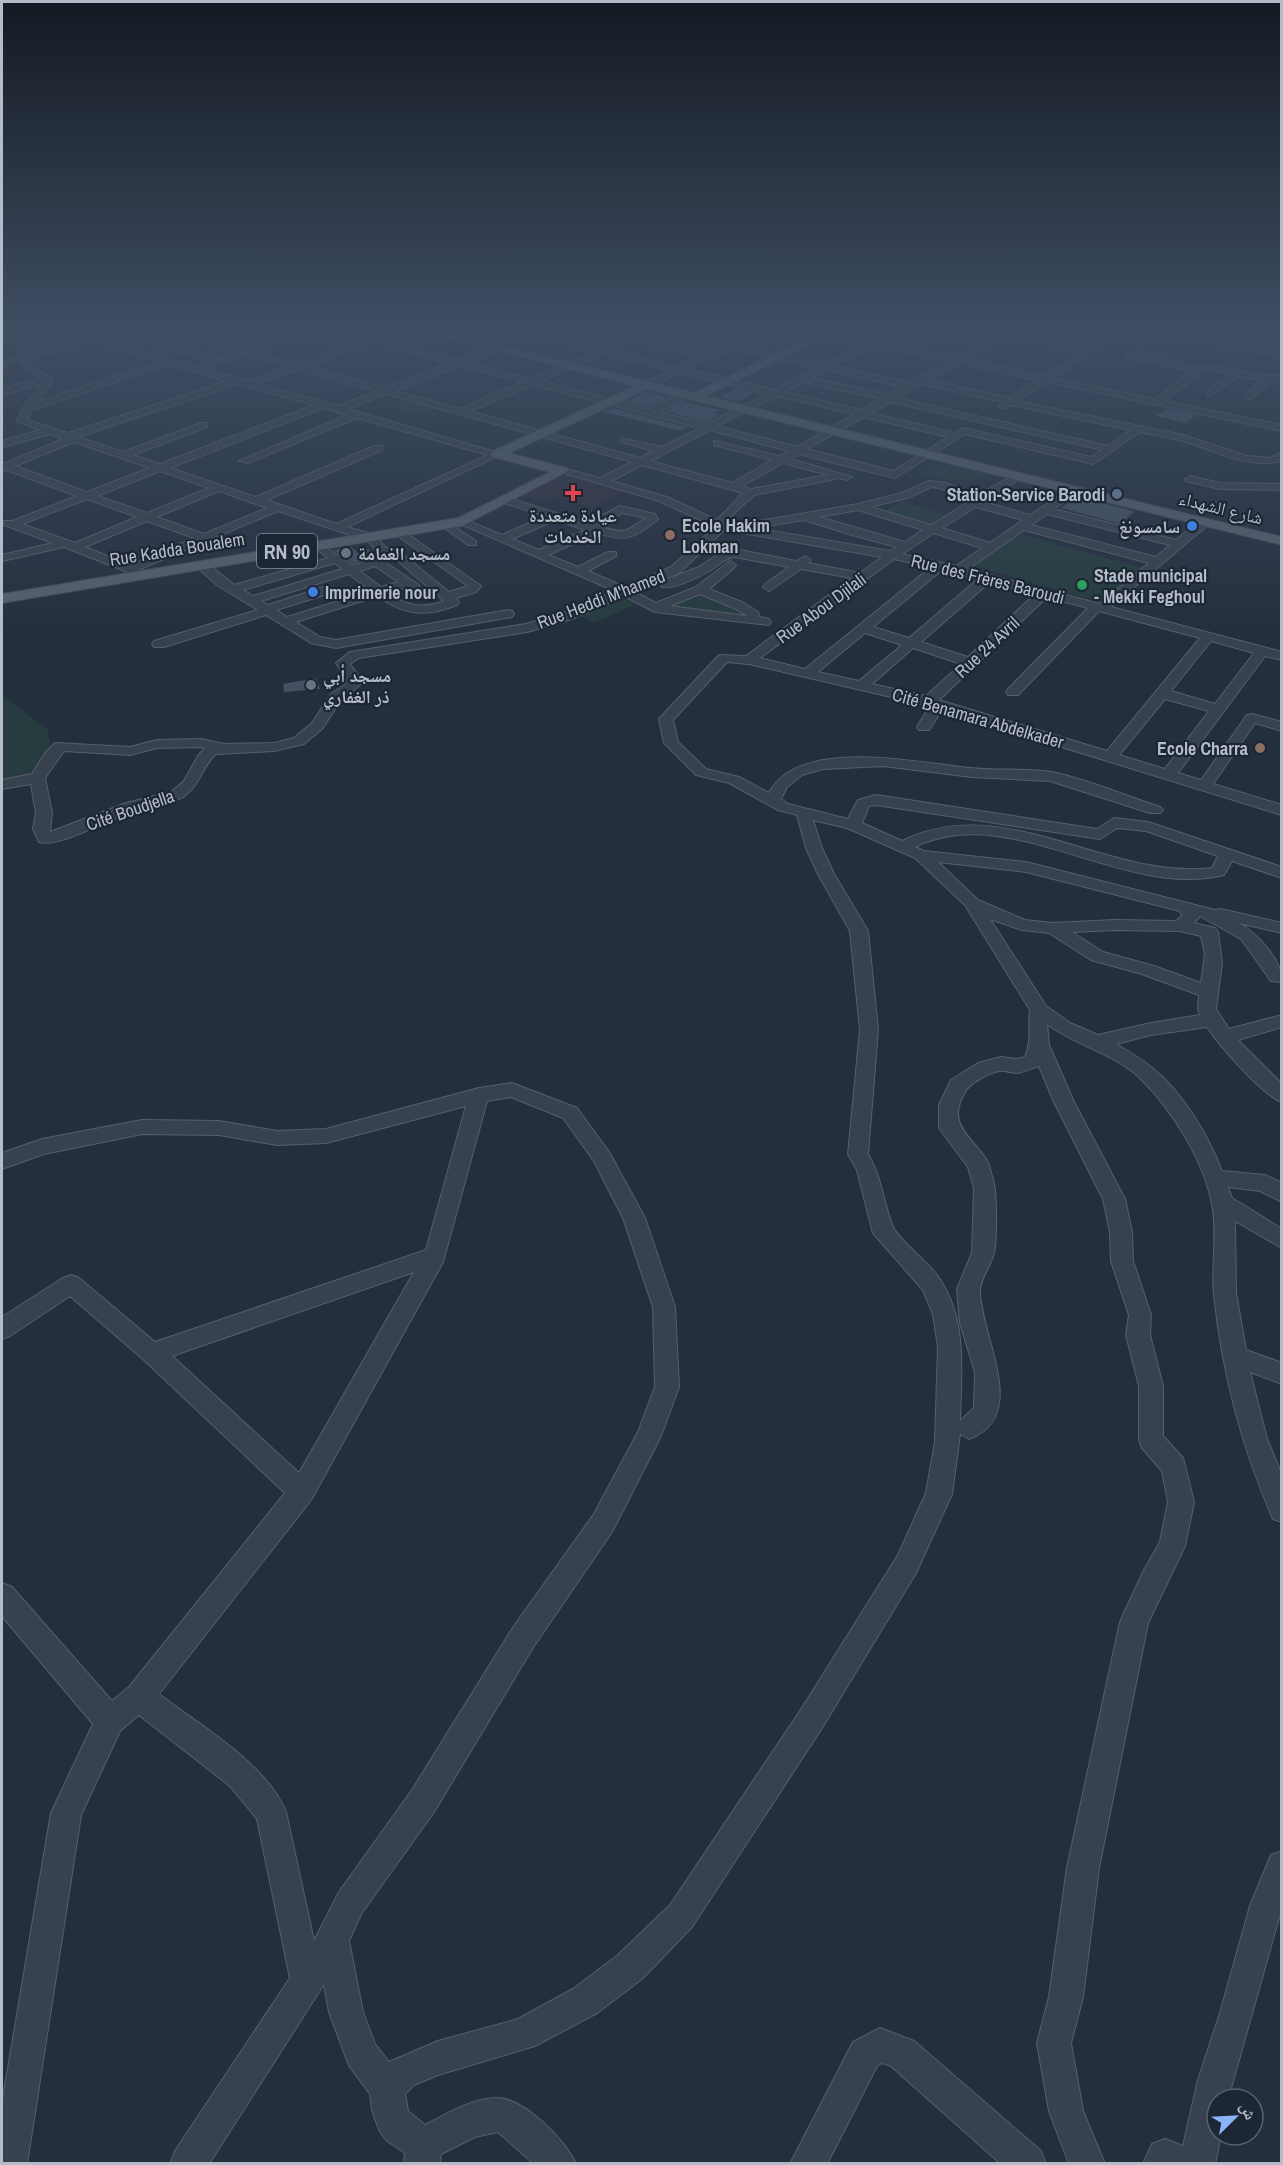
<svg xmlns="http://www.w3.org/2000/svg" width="1283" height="2165" font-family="'Archivo Narrow','Noto Naskh Arabic',sans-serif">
<rect width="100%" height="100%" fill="#242f3e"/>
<path fill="#32303f" d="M563,474L624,491L592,508L555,497L545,502L521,495Z"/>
<path fill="#263c3f" d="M402,399L434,408L416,415L384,406Z
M934,464L945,466L949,464L991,475C963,484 948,481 921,473Z
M902,501L945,514L928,525L885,511Z
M1017,533L1142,568L1103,603L974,566Z
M700,591L753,616L662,608Z
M622,598L636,604L594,623L580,616Z
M2,695L48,730L50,745L35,774L2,779Z"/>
<path fill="#455162" d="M736,389L754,393L738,401L720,397Z
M647,391L667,398L649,407L627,401Z
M684,402L721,410L714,413L721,414L707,422L665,411Z
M612,408L687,427L681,431L604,412Z
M1166,409L1196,415L1186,423L1156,416Z
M1077,497L1130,510L1135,511L1121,524L1061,508Z
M351,547L358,553L363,560L352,563L333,550Z
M316,678L320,689L284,692L283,684Z"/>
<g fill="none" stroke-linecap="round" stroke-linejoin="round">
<defs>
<path id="minor" d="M49,329C64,329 77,336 92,337C104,338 120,329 134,329L102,340L117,344L143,336L220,358L237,353L157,329H171L245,350L306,329H315L308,334L345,345L341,348L300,337L255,352L297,364L363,341L322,329C339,329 356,338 371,338C383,338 395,329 409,329L381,340L458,360L524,335L505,329L535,331L603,349L624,340L584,329H600L632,336L650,329H662L729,343L760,329H771L738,345L825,364L865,344L803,329C820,329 865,342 874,339C886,337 892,329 905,329L882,342L956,357L999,332L1006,329H1016L1011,333L1087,348L1105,336L1080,329L1111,332L1116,329H1126L1053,378L1155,399L1192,371L1130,359L1125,355C1151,338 1180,374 1204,364L1268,376L1282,375V381L1271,382L1250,399L1245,396L1261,380L1238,376L1211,396L1208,395V391L1229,374L1206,370L1164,401L1282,425V431L1047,382L1017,401L1183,435L1247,456L1270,458L1282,452V461C1247,470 1214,450 1182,441C1168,437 1154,435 1140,432L1093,464L965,434L895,478L799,454L790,459L852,477L847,480L840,478L754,495L728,519V524L749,527V523L753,522L858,504L902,493L929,481L946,483L977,496L1017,473L1021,474V478L984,502L1030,515L1074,487L1079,490L1078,492L1054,509L1176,540L1201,520H1209V524L1111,607L1282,652V660L1265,656L1178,773L1201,780L1247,715L1252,714L1282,722V731L1255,723L1213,784L1282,805V815L942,710L929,730H919L917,727L930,706L749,664L727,662L673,720L678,742L706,769L739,777L769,793C799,736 918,763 970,768C997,771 1025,768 1052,772C1086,779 1127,796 1160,807L1163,810L1160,813H1150L1050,781L972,777L883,766L823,769L802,775L787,787L781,799L788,804L848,819L858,800L876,795L1097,829L1114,818L1148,822L1282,867V878L1232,861L1224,875C1124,900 1009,800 915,847L924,851L1026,862L1215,910L1221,909L1282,923V933L1239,923C1258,934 1282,960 1282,982L1271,981L1241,939L1200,916L1194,923L1215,928L1218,932L1222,963L1216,1009L1229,1029L1282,1015V1027L1238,1040L1282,1084V1102C1263,1096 1219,1045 1207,1027L1151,1035L1116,1044C1128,1051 1140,1058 1151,1067C1182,1091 1208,1135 1222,1171L1265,1175L1282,1183V1202L1260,1191L1228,1187L1232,1198L1282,1229V1248L1235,1221L1236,1293L1246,1350L1282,1363V1384L1250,1372L1267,1439L1282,1475V1522L1273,1519C1242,1448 1222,1371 1214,1295C1211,1265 1218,1234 1212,1204C1204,1160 1172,1110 1141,1079C1114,1053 1076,1046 1047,1024L1049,1045L1074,1102L1125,1199L1132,1232L1133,1261L1151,1315L1150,1335L1163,1386V1436L1183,1458L1194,1502L1185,1546L1148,1623L1099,1868L1083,1997L1071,2043L1083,2111L1105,2164H1069L1049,2111L1037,2043L1049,1997L1067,1868L1120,1622L1143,1572L1160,1542L1168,1502L1162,1471L1142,1448L1139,1440V1386L1126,1335L1129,1315L1111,1261L1110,1232L1103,1199L1054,1102L1039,1066C1032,1068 1024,1072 1017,1073C1011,1073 1005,1070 999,1071C989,1073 970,1083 965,1092C946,1124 970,1135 986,1159C990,1165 991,1173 993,1180C997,1193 997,1240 994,1253C991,1266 980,1278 980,1291C980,1336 1031,1416 969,1439L960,1434L952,1494L916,1573L822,1728L692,1927L642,1979L597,2013L535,2046L438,2075L414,2085L405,2094L408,2111L425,2125C446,2114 471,2099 495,2098C522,2096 566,2140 576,2164H534L498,2132L475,2137L441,2154L440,2164H404L405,2153L386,2140L379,2130L372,2110L370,2094L350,2067L345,2055L329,2012L324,1984L209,2164H170L175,2151L290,1978L257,1819L230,1786L139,1715L120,1731L81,1815L27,2164H2V2104L51,1813L93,1724L2,1616V1583L12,1587L112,1701L129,1687L285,1493L144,1360L70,1296L10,1336L2,1339V1317L63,1278L71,1275L79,1278L155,1342L426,1250L466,1106L326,1143L277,1145L219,1135L142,1134L44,1154L2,1169V1153L42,1139L142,1120L219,1121L277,1131L326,1129L479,1088L512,1083L577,1108L609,1152L645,1218L675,1307L679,1387L661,1436L612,1532L534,1646L434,1812L361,1914L349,1941L363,2012L375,2044L389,2062L438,2041L518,2019L573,1989L618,1955L670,1905L802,1708L898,1555L926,1493L935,1442L938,1347L933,1314L923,1290L873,1233L857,1170L848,1154L860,1030L850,931L818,874L806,848L797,815L778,810L729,783L696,775L664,743L659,719L719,655L746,656L852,578L801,569L769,591L763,587L765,584L789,567L735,557C724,558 718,566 709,571C698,578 674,589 662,587V581L699,567L720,553L735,549L796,561L805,556L811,560L808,563L860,573L882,557L724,530L679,573L635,592L656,603L696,587L730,561L736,565L734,568L709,589L744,603L758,612L759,617L769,619L771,622L769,625L655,612L624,596L572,619L527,632L359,658L350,664L360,678V685L341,700L322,729L304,744L274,751L216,754C202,766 200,786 183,797C171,804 152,805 139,809C115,815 62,848 39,842L33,829L36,813L31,784L2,789V780L32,774L46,752L55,743L130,747L157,740L201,739L224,744L274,743L294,738L312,723L331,694L346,684V678L336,663L350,652L526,624L564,613L615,591L456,522L462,519L466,520L502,535L545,516L501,502V498H509L588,523L620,506L655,514L658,519L656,521C632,539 626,542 597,533L548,555L578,567L608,552H616V556L588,571L625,587L671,567L715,527L659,501L557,471L562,468L600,478L632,462L386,394L348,409L502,454L347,527L375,535L385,547L406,557L449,592L468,586L392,532L398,529L402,530L481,586L476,592L456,598L459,602L457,605C427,617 404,616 378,596L296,622L320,637L336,640L508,610L512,611L514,614L512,617L336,648L311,643L266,615L164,647H154L152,644L154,641L258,610L217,585L198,568V562H206L234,585L328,558L313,546L319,543L352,565L368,561L360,554L366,550L370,552L419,585V591L415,592L406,587L389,593C406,606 423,609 444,601L398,561L377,551L368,541L278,511L140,569L146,573L140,577L64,547L2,561V555L53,543L4,525V521H12L77,496L6,470L2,471V462L6,463L63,439L50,434L2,447V441L40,430L17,421L23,408L41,384L2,395V389L41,378L23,370V360L2,366V360L37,352L2,339V334L47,349L83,340ZM656,333L721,347L707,353L642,338ZM534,337L595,352L531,379L468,363ZM1004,337L1080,352L1044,376L965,359ZM143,342L212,361L196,366L127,347ZM634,342L700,357L678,367L612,351ZM93,343L159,362L37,402L54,379L31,367L32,358ZM372,343L450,363L385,388L307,366ZM875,346L949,361L910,383L835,366ZM731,349L818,368L775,390L687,369ZM604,354L670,370L642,383V387L645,388L680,373L767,394L707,424L659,412L689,397V393H683L649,409L541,381ZM246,355L288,367L248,381L205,369ZM958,363L1037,380L1009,398L929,380ZM168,364L227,381L68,433L27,420L32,410ZM460,366L523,382L460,409L395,391ZM298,370L377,391L338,406L258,384ZM827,370L903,387L888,395L812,378ZM804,382L881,399L861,410L784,392ZM237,384L314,405L160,464L133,455L207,427V423H201L123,452L78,437ZM922,384L1003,402L998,406L1003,409L1011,405L1130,430L1108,446L898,398ZM533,385L700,428L662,447L621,438V442L654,451L640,458L470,411ZM777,396L854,414L797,447L717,426ZM891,402L1102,450L1091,457L963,428L955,433L871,413ZM324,408L347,415L239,461L248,463L357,418L488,455L336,524L267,500L382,450V446H374L256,497L170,468ZM864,417L948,437L893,471L807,449ZM710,430L789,451L780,456L714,441V445L772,460L732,483L650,461ZM74,442L150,468L87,492L15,466ZM783,463L828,475L751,489L742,486ZM642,465L743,493L717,520L667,497L611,481ZM160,471L209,488L147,513L97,496ZM931,487L940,488L970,501L931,525L871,507L910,497ZM219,491L267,508L204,534L157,517ZM87,499L137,517L75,543L22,524ZM976,507L1023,520L990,543L942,528ZM858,510L923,530L905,542L819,517ZM622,513L646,518C625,533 623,534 599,526ZM1047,514L1170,545L1156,557L1031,525ZM556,520L585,530L539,550L512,539ZM804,520L852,535L897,547L890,551L754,528ZM147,521L194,538L130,565L85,547ZM1024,530L1149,563L1100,604L968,569ZM934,533L982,548L956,566L902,554ZM894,559L931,567L805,669L760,658ZM335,563L342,569L253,596L243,590ZM375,566L398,582L381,587L360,571ZM942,570L978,579L909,638L873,627ZM349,574L371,591L287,617L276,610L331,593L333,590L327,586L268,605L261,601ZM990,582L1035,594L968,657L921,642ZM700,594L736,609L747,616L670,606ZM1047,597L1088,608L1008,689L1006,692L1008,695H1018L1099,611L1200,638L1107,751L939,700ZM865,633L902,645L859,681L818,672ZM1211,641L1254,653L1215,704L1171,691ZM913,648L961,664L926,696L872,684ZM1165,699L1209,711L1165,769L1119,755ZM201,747L205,748L198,756L184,781L171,792L126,803L50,832L52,813L45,778L64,751L130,755L157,748ZM876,805L1100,839L1117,828L1146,831L1218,856L1212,868C1108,881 1004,790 902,841L862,823L869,806ZM813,820L847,828L915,858L965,905L1030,1010C1028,1026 1032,1042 1025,1057L1017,1059L1001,1057L978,1063L951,1080L939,1105V1128L968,1167L974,1188L972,1253L957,1289L960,1323L975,1372L974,1408L960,1421C961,1373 968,1320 939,1278C929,1262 900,1242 893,1227C883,1203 882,1177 868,1154L878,1030L868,931L834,874L822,848ZM938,862L1026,872L1180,911L1182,916L1176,921L1115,920L1053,923L1025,920L978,900ZM990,919L1022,930L1049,933L1091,960L1142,974L1199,995L1198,1009L1200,1015L1151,1023L1098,1035L1070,1023L1046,1006ZM1115,930L1180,931L1201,936L1205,954L1201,983L1154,966L1103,952L1072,932ZM511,1097L563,1118L594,1161L623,1218L653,1307L655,1387L638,1432L594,1514L514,1626L412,1790L339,1892L314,1941L286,1812C266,1763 200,1726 159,1694L311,1500L443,1262L487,1101ZM414,1272L299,1473L172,1356Z
M1140,329H1158L1282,352V358Z
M1257,329L1282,330V335L1258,331Z
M1190,476L1220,483L1282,484V490L1220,489L1186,481L1185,479Z
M446,521L476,541V545H468L442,526V522Z
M1282,1851V1907L1228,2099H1217V2135H1221L1215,2164H1143L1152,2144L1165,2139L1183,2146L1198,2080L1220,2013L1250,1906L1271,1855Z
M880,2028L914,2041L1041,2151L1046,2164H1001L891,2066L882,2063L877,2066L827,2164H790L853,2042Z"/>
<path id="major" d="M413,329H431L694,393L826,329H839L706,396L1282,537V545L647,389L509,453L567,468L568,471L462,526L2,603V594L458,518L550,472L493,457L491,454L493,451L635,386Z"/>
</defs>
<use href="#minor" stroke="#565f6c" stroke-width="2"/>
<use href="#major" stroke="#414a57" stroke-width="2"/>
<use href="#minor" fill="#38414e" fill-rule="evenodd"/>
<use href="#major" fill="#56606e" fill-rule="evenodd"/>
</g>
<linearGradient id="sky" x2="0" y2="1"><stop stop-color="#141a22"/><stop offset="0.52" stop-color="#3f4d63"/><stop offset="1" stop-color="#3f4d63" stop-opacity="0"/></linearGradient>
<rect width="1283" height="632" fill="url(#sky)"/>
<path fill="#e0444e" stroke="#1d2633" stroke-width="2" d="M570 484h6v6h6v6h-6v6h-6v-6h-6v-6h6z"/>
<circle fill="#5c6f8a" stroke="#1d2633" stroke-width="2" cx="1117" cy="494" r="6"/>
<g fill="#3f7fe0" stroke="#1d2633" stroke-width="2">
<circle cx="1192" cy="526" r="6"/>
<circle cx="313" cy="592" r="6"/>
</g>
<g fill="#8d6e63" stroke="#1d2633" stroke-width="2">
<circle cx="670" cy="535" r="6"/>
<circle cx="1260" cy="748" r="6"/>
</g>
<g fill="#6b7280" stroke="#1d2633" stroke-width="2">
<circle cx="346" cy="553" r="6"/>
<circle cx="311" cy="685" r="6"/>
</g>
<circle fill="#2e9e5b" stroke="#1d2633" stroke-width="2" cx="1082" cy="585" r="6"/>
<g text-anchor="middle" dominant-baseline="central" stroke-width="4.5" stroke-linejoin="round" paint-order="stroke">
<g font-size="18" font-weight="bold" fill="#b4bcc9" stroke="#1d2633" text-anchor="start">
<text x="1105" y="494" text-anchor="end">Station-Service Barodi</text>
<text x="573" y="515" text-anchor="middle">عيادة متعددة<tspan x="573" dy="21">الخدمات</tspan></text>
<text x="682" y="525">Ecole Hakim<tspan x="682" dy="21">Lokman</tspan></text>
<text x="1180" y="526" text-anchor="end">سامسونغ</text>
<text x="358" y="553">مسجد الغمامة</text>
<text x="1094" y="575">Stade municipal<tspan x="1094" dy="21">- Mekki Feghoul</tspan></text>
<text x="325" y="592">Imprimerie nour</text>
<text x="323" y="675">مسجد أبي<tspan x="323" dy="21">ذر الغفاري</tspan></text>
<text x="1248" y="748" text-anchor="end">Ecole Charra</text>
</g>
<g font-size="18" fill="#b4bcc9" stroke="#1d2633">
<text transform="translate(1221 508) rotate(14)">شارع الشهداء</text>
<text transform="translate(177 549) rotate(-9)">Rue Kadda Boualem</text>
<text transform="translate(988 579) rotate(14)">Rue des Frères Baroudi</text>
<text transform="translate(601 599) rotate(-21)">Rue Heddi M'hamed</text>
<text transform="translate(821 608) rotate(-36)">Rue Abou Djilali</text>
<text transform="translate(987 647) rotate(-43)">Rue 24 Avril</text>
<text transform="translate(978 718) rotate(16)">Cité Benamara Abdelkader</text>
<text transform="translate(130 810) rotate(-19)">Cité Boudjella</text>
</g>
<rect fill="#1d2633" stroke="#878f9c" stroke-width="1.5" x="257" y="534" width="60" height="34" rx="4.5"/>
<g font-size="20" font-weight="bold" fill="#b4bcc9">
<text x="287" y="551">RN 90</text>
</g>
</g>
<rect width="1283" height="2165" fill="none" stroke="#b4bcc9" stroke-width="6"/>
<g transform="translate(1235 2117) rotate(66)"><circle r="28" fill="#1d2633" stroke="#59626f" stroke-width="1.5"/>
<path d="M0-4.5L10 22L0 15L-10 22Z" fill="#8ab4f8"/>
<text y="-9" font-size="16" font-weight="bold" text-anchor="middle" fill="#b4bcc9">ش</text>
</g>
</svg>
